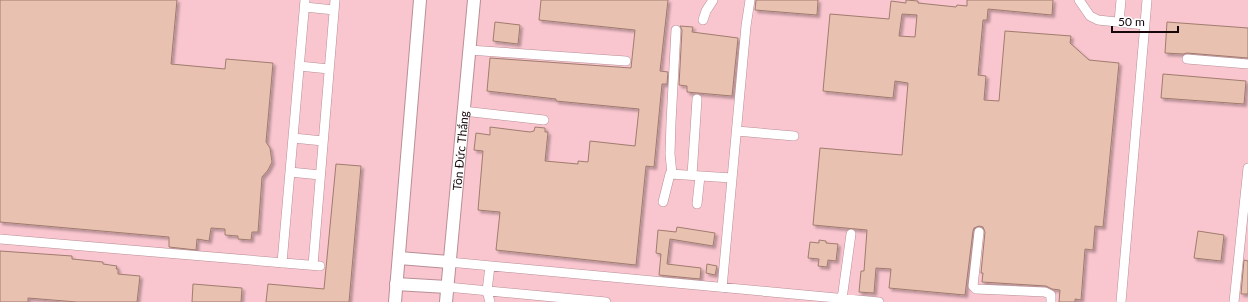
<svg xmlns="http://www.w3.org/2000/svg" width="1248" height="302" font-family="Lato,sans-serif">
<defs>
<filter id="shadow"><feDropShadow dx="2.5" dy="2.5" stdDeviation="1" flood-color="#0004"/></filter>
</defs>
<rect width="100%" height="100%" fill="#fdd2d9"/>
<path fill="#f9c5ce" d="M0,0H1248V302H0Z"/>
<path fill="#e8c1b1" stroke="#a07c6e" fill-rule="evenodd" filter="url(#shadow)" d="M0,0H177L171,64L225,69L226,59L273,63L266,142L270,148L272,162L268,170L262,177L258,232H252L251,240L238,239V236L225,235V229L211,228L209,241L197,239L196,250L169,247V237L0,222Z
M541,0H668L660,71L668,72L667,84H662L654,167L646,166L636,265L496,250L500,212L478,210L483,151L474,150L476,133L490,135V127L530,132L534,131L535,127L545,128V132H548L545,161L578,164V161L588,162L590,141L635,146L639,109L556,101V99L487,91L490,58L631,68L635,30L539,20Z
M756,0H818L817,15L755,10Z
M906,0L918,1V3L956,7L957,5L967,6V0H1053L1052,15L988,9L987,20H983L978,75L986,76L984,100L999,101L1005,31L1071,36L1070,43L1089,60L1119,63L1103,227L1095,226L1093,250L1085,249L1081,300L1075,299V302H1059L1060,290L1052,289L1046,286L982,282L983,273H981L985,232L983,227L979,226L974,228L973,231L965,295L889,288L891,269L876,268L874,293L859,292L861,271H864L867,230L813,225L820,148L902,155L908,83L895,81L893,98L823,91L830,14L889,19L891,1L906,3ZM902,14L917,15L915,37L899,36Z
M495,22L520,25L518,44L493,41Z
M1167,22L1248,28V58L1187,53L1183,54L1165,53Z
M680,26L693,27L692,32L738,38L732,96L687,92V86L679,85L682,30Z
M1163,74L1246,81L1244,104L1161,98Z
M336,164L361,166L349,302H266L268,284L324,289Z
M677,227L715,233L713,246L670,239L667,264L701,268L700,279L659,275L661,254L656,253L658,230L676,232Z
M1198,231L1224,235L1221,261L1194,258Z
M819,240L826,241V243L838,244L836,261L828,260L827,267L818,266L819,259L808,258L810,242L819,243Z
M0,251L72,256V259L103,262V264L117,266L116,269H118V274L140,276L137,302H77L28,298V302H0Z
M1244,260L1248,261V294H1241Z
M707,264L717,266L715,275L706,273Z
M193,284L242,288L241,302H192Z"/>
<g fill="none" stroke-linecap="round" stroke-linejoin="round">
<defs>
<path id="minor" d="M1079,0L1090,16L1098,20L1145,25
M305,7L334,10
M703,20L706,11L713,0
M1119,22L1121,0
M469,50L626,61
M1187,59L1248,64
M299,66L329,69
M463,111L544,120
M737,131L794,136
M293,138L323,141
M290,172L320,175
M672,174L670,154L671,122L676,30
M692,175L697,99
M663,202L670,174L732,178
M697,204L700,176
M979,232L973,286L976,289L1045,292L1051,295V302
M0,239L320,266
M449,262L879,302
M282,263L305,0
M313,265L335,0
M490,266L487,291L490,302
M447,287L606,302
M722,288L746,26L750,0
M842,299L851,234
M1121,302L1147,0
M1234,302L1248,168"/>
<g id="major">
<path d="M399,258L449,262"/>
<path d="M396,284L447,287"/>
<path d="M395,302L420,0"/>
<path id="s1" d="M446,302L474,0"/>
</g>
</defs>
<use href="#minor" stroke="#b88f96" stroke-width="10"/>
<use href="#major" stroke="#b88f96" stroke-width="14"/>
<use href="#minor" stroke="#fff" stroke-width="9"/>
<use href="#major" stroke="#fff" stroke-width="12"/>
</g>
<g text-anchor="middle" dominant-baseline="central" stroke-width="4" stroke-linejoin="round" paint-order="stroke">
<g font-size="12" fill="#15070a" stroke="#fff">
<text stroke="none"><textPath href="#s1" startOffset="152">Tôn Đức Thắng</textPath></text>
</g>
</g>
<path d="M1112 26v6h66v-6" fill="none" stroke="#15070a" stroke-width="2"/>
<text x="1118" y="26" font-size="12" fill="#15070a" stroke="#ffffff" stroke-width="3" paint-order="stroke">50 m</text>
</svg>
